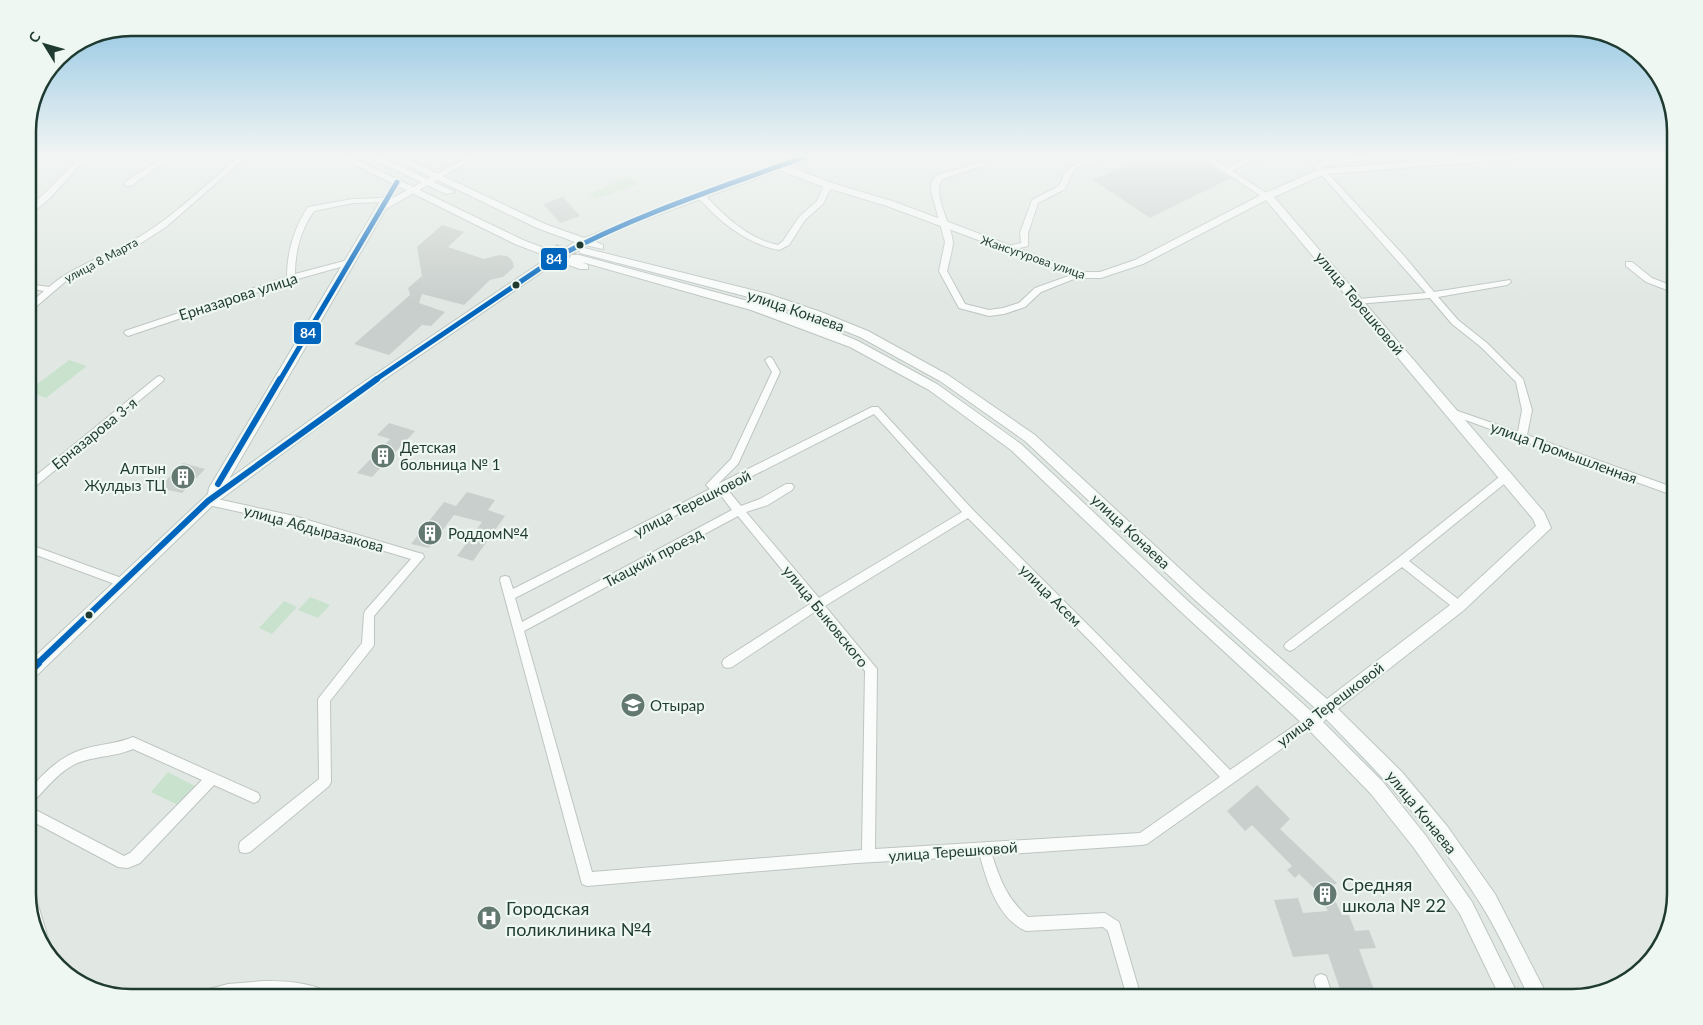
<svg xmlns="http://www.w3.org/2000/svg" width="1703" height="1025" font-family="Lato,sans-serif">
<rect width="100%" height="100%" fill="#e1e8e4"/>
<path fill="#c9e2ce" d="M628,177L639,184L596,199L589,194Z
M69,360L87,366L46,398L28,391Z
M310,597L330,605L318,618L298,610Z
M284,601L297,607L272,634L259,628Z
M168,772L195,786L178,805L151,792Z"/>
<path fill="#c9cfcc" d="M1147,156H1193L1231,178L1150,218L1093,180Z
M563,197L580,216L560,223L543,204Z
M442,225L464,232L448,247L484,259L499,255L507,256L512,260L514,267L503,277L490,280L464,305L422,294L419,303L445,312L431,326L422,325L389,355L354,344L410,295L408,288L422,276L417,247Z
M389,423L415,431L372,477L357,473L390,439L377,435Z
M183,463L205,469L182,493L159,488Z
M467,492L495,500L488,510L505,516L473,561L457,556L482,522L454,515L429,548L411,544L444,502L456,506Z
M1257,785L1290,819L1280,829L1337,883L1329,888L1342,915H1349L1355,931L1369,930L1376,948L1359,949L1377,998H1343L1328,954L1293,957L1274,900L1298,898L1303,913L1328,911L1317,891L1299,874L1295,878L1287,870L1292,866L1252,825L1245,831L1227,811Z"/>
<g fill="none" stroke-linecap="round" stroke-linejoin="round">
<path stroke="#bac5c0" stroke-width="11" stroke-dasharray="11 5.5" stroke-linecap="butt" d="M554,249L575,257"/>
<defs>
<path id="street" d="M81,156H88L50,198L31,214H28V208L44,194Z
M165,156H172L131,186H125V182Z
M240,156H247L166,227L138,245L66,281L31,311L28,312V305L44,291L28,288V284L49,287C73,266 105,257 132,241C172,219 205,185 240,156Z
M470,156H478L386,209H383L379,207L386,202L353,203L314,211C301,229 295,252 295,274L348,260H351V264L294,280L131,335L128,336L124,333L125,331L287,277C287,252 294,228 308,207L353,199L384,198L394,180H400L401,182L389,200Z
M1101,156H1110L1078,167L1072,174L1065,189L1038,203L1028,233V246L1007,251H1004V247L1021,243L1020,233L1032,200L1059,186L1065,173L1074,165Z
M1200,156H1208L1227,168C1244,159 1254,156 1273,156L1272,157L1250,162L1232,171L1271,196L1264,198Z
M1305,156H1312L1317,162L1365,156H1383L1380,158L1321,166L1405,257L1434,292L1510,280L1511,282L1507,285L1438,297L1458,320L1487,343L1523,379L1532,410L1527,435L1675,488V496L1449,414L1447,412L1452,409L1518,432L1522,410L1516,382L1481,347L1452,324L1430,298L1356,304L1355,302L1359,299L1426,293Z
M1412,156H1418L1412,165H1408L1406,164Z
M983,162L985,163V165L943,179C930,191 953,228 953,243C952,252 949,262 947,271L965,304L989,310L1003,308L1019,303L1035,288L1077,273L1080,272L1084,275L1041,292L1025,307L1004,314L989,316L959,308L939,271L945,242L931,191L932,181L937,175Z
M825,183L832,185L823,204L805,220L789,245L779,250C747,244 718,221 697,196L704,194C724,216 748,239 778,245L783,241L799,217L817,201Z
M1626,262H1632L1652,278L1675,287V293L1646,282L1626,266Z
M769,357L772,358L780,372L738,464L718,484L872,407H878L973,510L1101,638L1230,770L1307,717L1311,716L1315,717L1317,721L1315,725L1147,844L1142,845L992,855C1000,880 1008,900 1028,917L1105,913L1119,922L1141,997H1127L1108,931L1103,927L1026,931C998,919 987,882 980,856L856,863L587,886L582,884L500,580L501,577L505,576L509,577L513,589L710,489L706,485L731,459L772,372L765,360ZM874,414L962,512L819,598L746,512L768,505L792,490L794,487L792,484H786L760,499L741,506L727,489ZM719,493L732,510L522,622L515,598ZM738,516L810,604L724,659L722,663L724,667L728,668L732,667L816,611L865,671L862,850L592,872L524,631ZM968,518L1093,644L1220,777L1140,833L875,849L877,669L825,606Z
M160,376L164,379L163,381L31,490L28,491V482L157,377Z
M1506,473L1509,474L1511,477L1509,480L1409,561L1463,603L1464,606L1463,609L1459,611L1455,609L1402,567L1294,649L1290,651L1286,649L1284,646L1286,643L1398,558L1503,474Z
M208,497L294,516L419,553L423,554L424,557L374,616V645L372,648L330,701L331,782L329,786L250,852L245,853L240,852L239,847L240,842L319,779L318,699L362,643L364,614L365,611L411,559L294,524L204,504L203,501L204,498Z
M28,544L127,580L128,583L127,586L123,587L28,552Z
M133,737L258,793L260,797L258,801L254,803L214,785L140,863L128,868L118,867L28,819V806L124,856L130,853L202,780L133,749C117,756 100,756 83,761C62,767 47,788 32,803L28,805V791C44,773 60,756 84,749C100,744 117,744 133,737Z
M28,888L33,890L35,895L51,948L49,953C37,941 27,905 28,888Z
M1321,974L1326,976L1333,997H1319L1314,981L1316,976Z
M264,981C287,981 307,982 328,992L330,997L264,995L235,997H196L198,992L228,984Z"/>
<path id="secondary" d="M28,156H47L28,162Z
M337,156H349L523,240L557,253L575,242L537,228L388,156H400L545,224L584,238L775,164L799,156H812L788,166L832,183L895,202L1081,272H1100L1135,260L1263,194L1320,169L1481,156H1521L1516,159L1325,174L1274,197L1544,512L1551,528L1464,610L1338,709L1402,772L1447,826L1495,894L1548,997H1529C1514,967 1500,935 1482,906C1439,836 1383,777 1326,719L1323,722L1383,782L1426,836L1472,902L1519,997H1500L1460,914L1414,848L1371,794L1305,726L1179,610L1011,450L929,390L850,347L751,310L582,262L588,265V269H580L558,261L360,396L213,505L34,678L28,680V663L208,494L209,488L382,198L386,197L391,200L229,479L352,390L549,257L515,244ZM779,170L824,187L887,206L1080,278H1101L1143,264L1266,200L1533,519L1536,526L1454,602L1327,699L1204,591L1035,435L948,375L868,331L821,312L768,294L584,248L579,251L580,253L760,300L813,318L860,337L940,381L1025,441L1194,599L1315,708L1311,711L1189,602L1021,444L937,384L858,341L812,322L759,304L579,255H571L570,258L566,256L585,245L603,249V245L594,241L636,223Z
M366,156H378L455,192L446,194Z"/>
</defs>
<use href="#street" stroke="#bec5c1" stroke-width="2"/>
<use href="#secondary" stroke="#bdc6c1" stroke-width="2"/>
<use href="#street" fill="#fafcfb" fill-rule="evenodd"/>
<use href="#secondary" fill="#fafcfb" fill-rule="evenodd"/>
<defs>
<path id="bus-1-far2" d="M280,380L397,182
M375,380L557,257C637,214 722,187 807,156"/>
<path id="bus-1-far1" d="M218,484L280,379
M37,664L208,501L377,379"/>
<path id="bus-1" d="M28,673L38,663"/>
</defs>
<use href="#bus-1-far2" stroke="#eff7f2" stroke-width="8"/>
<use href="#bus-1-far1" stroke="#eff7f2" stroke-width="10"/>
<use href="#bus-1" stroke="#eff7f2" stroke-width="12"/>
<use href="#bus-1-far2" stroke="#0065bd" stroke-width="5"/>
<use href="#bus-1-far1" stroke="#0065bd" stroke-width="6"/>
<use href="#bus-1" stroke="#0065bd" stroke-width="8"/>
</g>
<linearGradient id="sky" x2="0" y2="1"><stop stop-color="#8ac2e2"/><stop offset="0.52" stop-color="#f2f5f3"/><stop offset="1" stop-color="#f2f5f3" stop-opacity="0"/></linearGradient>
<rect width="1703" height="299" fill="url(#sky)"/>
<defs>
<symbol id="building-disc" viewBox="-11 -11 22 22"><circle r="9.5" fill="#637870" stroke="#eff7f2"/><path d="M-4-6H4V6H1V3H-1V6H-4ZM-2.5-4.3h1.7v1.8h-1.7ZM.8-4.3h1.7v1.8H.8ZM-2.5-1h1.7V.8h-1.7ZM.8-1h1.7V.8H.8Z" fill="#fff"/></symbol>
<symbol id="university-disc" viewBox="-11 -11 22 22"><circle r="9.5" fill="#637870" stroke="#eff7f2"/><path d="M0-5L7-2L0 1L-7-2ZM-4 1L0 2.5L4 1V4Q0 6-4 4Z" fill="#fff"/></symbol>
<symbol id="hospital-disc" viewBox="-11 -11 22 22"><circle r="9.5" fill="#637870" stroke="#eff7f2"/><path d="M-5-5h3v3.5h4V-5h3V5h-3V1.5h-4V5h-3Z" fill="#fff"/></symbol>
</defs>
<g fill-rule="evenodd">
<use href="#building-disc" x="369" y="442" width="28" height="28"/>
<use href="#building-disc" x="169" y="463" width="28" height="28"/>
<use href="#building-disc" x="416" y="519" width="28" height="28"/>
<use href="#university-disc" x="619" y="691" width="28" height="28"/>
<use href="#building-disc" x="1311" y="880" width="28" height="28"/>
<use href="#hospital-disc" x="475" y="904" width="28" height="28"/>
</g>
<g fill="#1f3b31" stroke="#eff7f2" stroke-width="2">
<circle cx="580" cy="245" r="4.5"/>
<circle cx="516" cy="285" r="4.5"/>
<circle cx="89" cy="615" r="4.5"/>
</g>
<g text-anchor="middle" dominant-baseline="central" stroke-width="4.5" stroke-linejoin="round" paint-order="stroke">
<g font-size="12" fill="#1f3b31" stroke="#eff7f2">
<text transform="translate(1033 257) rotate(19)">Жансугурова улица</text>
<text transform="translate(101 260) rotate(-28)">улица 8 Марта</text>
</g>
<g font-size="15" fill="#1f3b31" stroke="#eff7f2">
<text transform="translate(238 296) rotate(-18)">Ерназарова улица</text>
<text transform="translate(1360 303) rotate(50)">улица Терешковой</text>
<text transform="translate(796 310) rotate(19)">улица Конаева</text>
<text transform="translate(94 433) rotate(-39)">Ерназарова 3-я</text>
<text transform="translate(1564 452) rotate(20)">улица Промышленная</text>
<text transform="translate(692 503) rotate(-27)">улица Терешковой</text>
<text transform="translate(314 528) rotate(15)">улица Абдыразакова</text>
<text transform="translate(1131 531) rotate(43)">улица Конаева</text>
<text transform="translate(653 557) rotate(-28)">Ткацкий проезд</text>
<text transform="translate(1051 595) rotate(45)">улица Асем</text>
<text transform="translate(826 616) rotate(51)">улица Быковского</text>
<text transform="translate(1330 704) rotate(-37)">улица Терешковой</text>
<text transform="translate(1422 812) rotate(51)">улица Конаева</text>
<text transform="translate(953 851) rotate(-4)">улица Терешковой</text>
</g>
<g font-size="15" fill="#1f3b31" stroke="#eff7f2" text-anchor="start">
<text x="400" y="447">Детская<tspan x="400" dy="17">больница № 1</tspan></text>
<text x="166" y="468" text-anchor="end">Алтын<tspan x="166" dy="17">Жулдыз ТЦ</tspan></text>
<text x="448" y="533">Роддом№4</text>
<text x="650" y="705">Отырар</text>
</g>
<g font-size="18" fill="#1f3b31" stroke="#eff7f2" text-anchor="start">
<text x="1342" y="884">Средняя<tspan x="1342" dy="21">школа № 22</tspan></text>
<text x="506" y="908">Городская<tspan x="506" dy="21">поликлиника №4</tspan></text>
</g>
</g>
<path d="M0 0H1703V1025H0ZM131 36H1572A95 95 0 0 1 1667 131V894A95 95 0 0 1 1572 989H131A95 95 0 0 1 36 894V131A95 95 0 0 1 131 36Z" fill="#eff7f2" fill-rule="evenodd"/>
<path fill="none" stroke="#1f3b31" stroke-width="2.5" d="M131 36H1572A95 95 0 0 1 1667 131V894A95 95 0 0 1 1572 989H131A95 95 0 0 1 36 894V131A95 95 0 0 1 131 36Z"/>
<g stroke="#eff7f2" stroke-width="2">
<rect x="540" y="247" width="28" height="24" rx="5" fill="#0065bd"/>
<rect x="293" y="321" width="29" height="24" rx="5" fill="#0065bd"/>
</g>
<g font-size="14" text-anchor="middle" font-weight="bold" fill="#fff">
<text x="554" y="264">84</text>
<text x="308" y="338">84</text>
</g>
<g transform="translate(45 45) rotate(307)" stroke="#eff7f2" stroke-width="4" paint-order="stroke">
<path d="M0-4L9 19L0 12L-9 19Z" fill="#1f3b31"/>
<text y="-8" font-size="14" font-weight="bold" text-anchor="middle" fill="#1f3b31">С</text>
</g>
</svg>
